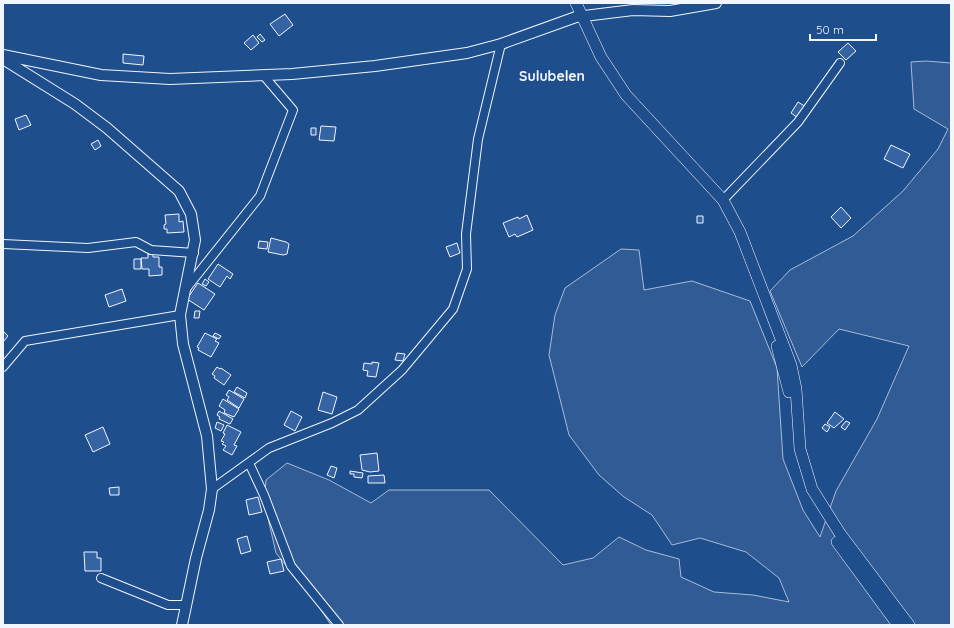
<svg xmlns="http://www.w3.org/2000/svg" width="954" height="628" font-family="Quicksand,sans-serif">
<rect width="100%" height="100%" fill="#1f4e8c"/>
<path fill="#305b95" stroke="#a8bbd7" d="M926,61L951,63V625H331L319,607L276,553L264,501L266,480L287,463L329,480L371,503L389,490H489L563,565L593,558L619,537L646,550L679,559L681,577L714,592L753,595L789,602L779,578L746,552L700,538L672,545L652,515L624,497L599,475L569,435L549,355L555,315L565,288L621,249L639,250L644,290L692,281L750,301L777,368L783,459L803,510L820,537L836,491L877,419L909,346L839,329L802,367L770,291L790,270L853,236L903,191L938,149L948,129L914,109L911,62Z"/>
<path fill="#3563a3" stroke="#f2f6ff" d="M285,14L293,25L279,36L270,24Z
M260,34L265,40L262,42L257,37Z
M253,35L259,43L251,50L244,43Z
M848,43L856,51L846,60L838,52Z
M123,54L144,56L143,65L123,63Z
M798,102L806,107L798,118L791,113Z
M26,115L31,125L19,130L15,119Z
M321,126L336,127L334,141L319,140Z
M311,128H316V135H311Z
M98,140L101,146L95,150L91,144Z
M891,145L910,154L903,168L884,159Z
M841,207L851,218L841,228L831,217Z
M179,214V222L183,221L184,232L167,233V229H164V225L166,224L165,215Z
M527,215L533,230L517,237L515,234L509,237L503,223L518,217L519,219Z
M697,216H703V223H697Z
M271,238L286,242L289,244L287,254L283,255L268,252Z
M259,241L268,242L267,249L258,248Z
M457,243L460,253L450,257L446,247Z
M148,254H153V257H159V267H162V275L149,276V269H142L141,258H148Z
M134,259H141V269H134Z
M218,264L233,274L230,279L227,276L220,287L208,279Z
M205,279L209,282L206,286L202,284Z
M198,283L215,294L204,310L187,299Z
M122,289L126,301L109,307L105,295Z
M195,311H200L199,318H194Z
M3,331L8,336L3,342Z
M205,333L217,339L215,341L219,343L211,357L198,350L199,348L197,347Z
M215,333L221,336L219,339L213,336Z
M397,353L405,354L403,361L395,360Z
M372,362L379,363L376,377L367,376L368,371L363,370L364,363L372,364Z
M217,367L220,369L221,368L231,375L224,385L214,378L215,376L212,374Z
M237,387L247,393L245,398L234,392Z
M229,390L244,399L239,408L227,400L229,397L226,395Z
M323,392L337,397L332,414L318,410Z
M223,399L239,409L234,417L224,413L225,410L219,406Z
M219,411L233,419L230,424L219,419L220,417L217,415Z
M291,411L302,417L295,431L284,425Z
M835,412L844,419L834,428L827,423Z
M846,421L850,423L845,430L841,427Z
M217,422L224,425L221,431L215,428Z
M825,424L830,427L827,432L822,428Z
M227,425L241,432L234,445L237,446L232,455L223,450L226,446L222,444L224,442L221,441L225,434L223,433Z
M103,427L110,444L93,452L85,435Z
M377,453L379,471L370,472L362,470L360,455Z
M331,466L337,468L334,478L327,475Z
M350,471L363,473L362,478L354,477V474H350Z
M384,475L385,483H368V476Z
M119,487V495H110L109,488Z
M258,497L262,512L249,515L246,500Z
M247,536L251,551L241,554L237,539Z
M84,552H97V558H101V571H85Z
M281,559L284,571L270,574L267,562Z"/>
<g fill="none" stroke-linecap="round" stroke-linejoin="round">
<defs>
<path id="minor" d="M723,200L798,122L840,63
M3,244L88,248L136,242L151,250L194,253
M185,290L260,196L293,110L264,76
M3,367L25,341L180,315
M249,463L264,495L291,566L339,625
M212,489L269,448L332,423L358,410L402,370L453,309L467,269L466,234L478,139L501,44
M101,578L168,605H187"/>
<path id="tertiary" d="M3,55L101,75L170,79L292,74L375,66L467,53L501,44L576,17L633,10L670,11L716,3
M3,59L75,104L107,128L179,191L191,214L195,240L180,315L183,344L207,436L212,489L209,510L196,558L182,625"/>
<path id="secondary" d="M576,3L601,57L626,95L723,200L740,232L791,365L796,389L800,449L812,489L839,532L909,625
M777,346L789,392
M837,542L898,625"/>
</defs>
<use href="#minor" stroke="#f2f6ff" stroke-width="10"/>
<use href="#tertiary" stroke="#f2f6ff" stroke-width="12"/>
<use href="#secondary" stroke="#f2f6ff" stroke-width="12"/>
<use href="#minor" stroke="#1f4e8c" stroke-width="8"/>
<use href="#tertiary" stroke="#1f4e8c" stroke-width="10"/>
<use href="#secondary" stroke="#1f4e8c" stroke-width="11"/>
</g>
<g text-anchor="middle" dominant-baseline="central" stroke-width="3" stroke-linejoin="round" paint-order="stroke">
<g font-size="14" font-weight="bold" fill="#f2f6ff" stroke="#1f4e8c">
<text x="552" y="76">Sulubelen</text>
</g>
</g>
<rect width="954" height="628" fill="none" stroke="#f2f6ff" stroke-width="8"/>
<path d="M810 34v6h66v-6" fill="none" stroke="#f2f6ff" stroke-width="2"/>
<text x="816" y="34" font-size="12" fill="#f2f6ff" stroke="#1f4e8c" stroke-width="3" paint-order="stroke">50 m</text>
</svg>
